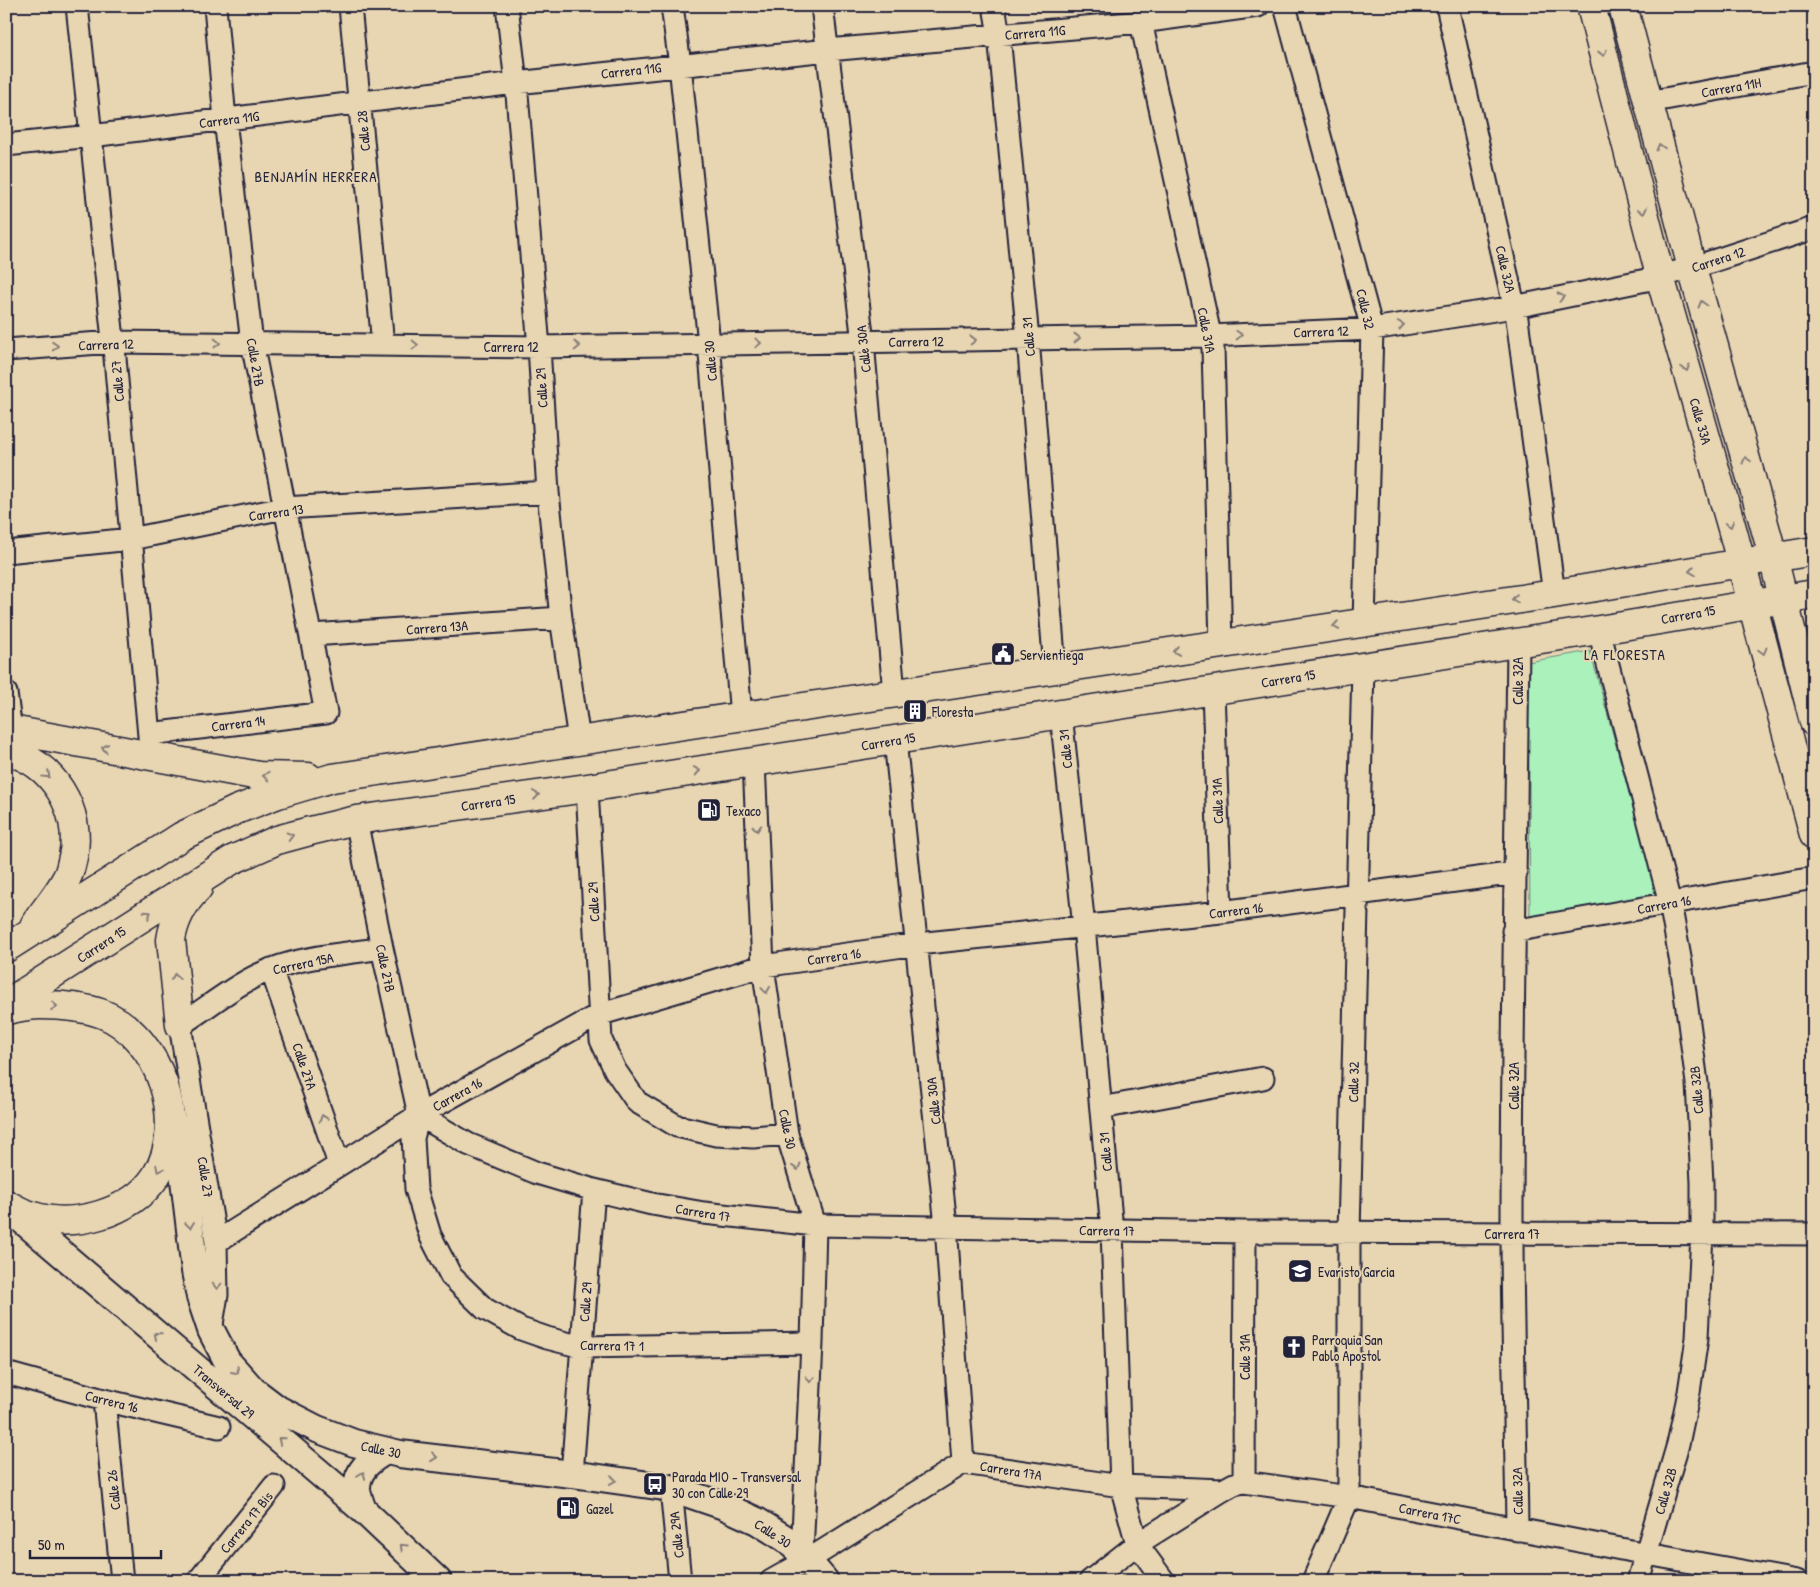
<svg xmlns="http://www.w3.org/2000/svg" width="1820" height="1587" font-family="'Patrick Hand',sans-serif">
<rect width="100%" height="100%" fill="#e8d6b3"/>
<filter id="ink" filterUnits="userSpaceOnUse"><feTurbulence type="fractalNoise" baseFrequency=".02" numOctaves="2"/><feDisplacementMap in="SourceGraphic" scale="10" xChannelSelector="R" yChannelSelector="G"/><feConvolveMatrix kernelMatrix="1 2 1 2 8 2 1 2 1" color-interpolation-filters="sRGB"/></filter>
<g filter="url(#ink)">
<path fill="#abf1bc" stroke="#668a7c" d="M1590,651L1658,897L1530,919L1528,662Z"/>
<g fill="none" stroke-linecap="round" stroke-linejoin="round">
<defs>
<path id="minor" d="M77,6L115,358L150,747
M350,6L383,345
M507,6L516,83L539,347L548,492L561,618L579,740
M672,6L680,65L709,343L741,716
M822,6L863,342L894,693
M994,6L999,35L1028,339L1055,669
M1285,6L1372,329L1364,622
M1447,6L1517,319L1554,594
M1141,22L1213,348L1221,644
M1648,102L1814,72
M6,145L91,136L516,83L828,50L1141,22L1258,6
M6,350L113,342L539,347L1209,336L1372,329L1514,307L1651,279L1704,264L1814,228
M6,552L131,539L284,508L548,492
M1599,630L1670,903L1681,963L1697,1083L1702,1183V1233L1697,1338L1689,1392L1678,1444L1638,1581
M312,635L561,618
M1213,690L1221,912
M6,693L11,731
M1061,714L1084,927L1112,1230L1121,1486L1137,1544L1164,1581
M149,734L326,713L252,343L225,120L215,6
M895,740L946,1226L963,1463
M754,762L763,966L787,1134L815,1225L812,1343L802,1554
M587,788L601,1040L615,1070L637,1102L677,1126L716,1135L753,1137L787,1134
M356,820L382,948L419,1115L413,1138L416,1189L430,1235L451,1276L485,1309L521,1329L547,1338L582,1347L812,1343
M1513,931L1814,878
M271,969L339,1164
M1101,1108L1263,1078
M419,1115L468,1144L537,1173L594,1190L652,1204L704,1213L815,1225L1245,1232L1814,1234
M216,1242L419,1115L598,1015L763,966L917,944L1221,912L1516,873
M211,1330L217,1295L216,1242L180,1025C210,1006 239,981 272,969C306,956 346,954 382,948
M6,1373L104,1400L219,1427
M104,1400L122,1581
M572,1474L594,1190
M1244,1482L1245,1232
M671,1488L680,1581
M1517,1530C1516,1431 1512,1331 1512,1231C1512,1035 1516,839 1518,642
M198,1581L274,1486
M771,1581L808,1560L963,1463L1121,1486L1223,1490
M1090,1581L1137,1544L1223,1490L1234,1484L1244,1482L1349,1497L1647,1554L1797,1581
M1313,1581L1349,1497V1233L1363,667"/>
<path id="tertiary" d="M172,1119L181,1155L195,1271L200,1297L211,1330L227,1361L253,1390L278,1409L317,1429L354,1443L400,1454L572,1474L671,1488L724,1506L757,1521L786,1539L802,1554L825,1581
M8,1208L363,1510L438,1581
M363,1510C361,1504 358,1497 357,1490C356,1470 371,1459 386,1451"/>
<path id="secondary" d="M1591,6L1663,287L1733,532L1814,835
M1623,6L1695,279L1770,545L1814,722"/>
<path id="primary" d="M6,729L259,776L308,777
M6,751C52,761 83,811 73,857C71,865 70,873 66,879C58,895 45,909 35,924
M6,948L182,836L236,810L278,794L332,778L1554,594L1814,551
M6,1004L232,860L277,840L310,831L356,820L587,788L1599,630L1814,594
M6,1010C17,1008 29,1005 40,1005C61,1005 84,1007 103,1014C160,1037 189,1123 156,1176C132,1213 72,1230 30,1215C22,1213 14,1208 6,1204
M180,1025L171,940C174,919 183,903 198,888"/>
</defs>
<use href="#minor" stroke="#22223b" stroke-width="25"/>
<use href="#tertiary" stroke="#22223b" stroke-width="30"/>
<use href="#secondary" stroke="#22223b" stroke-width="31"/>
<use href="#primary" stroke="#22223b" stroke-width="31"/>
<use href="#minor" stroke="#e8d6b3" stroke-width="21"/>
<use href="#tertiary" stroke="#e8d6b3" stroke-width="26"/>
<use href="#secondary" stroke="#e8d6b3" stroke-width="28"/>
<use href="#primary" stroke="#e8d6b3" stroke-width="28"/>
</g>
<defs><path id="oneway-chevron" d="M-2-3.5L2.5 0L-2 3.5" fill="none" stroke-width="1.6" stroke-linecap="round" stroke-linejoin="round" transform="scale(1.25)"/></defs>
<g stroke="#857c77">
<use href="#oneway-chevron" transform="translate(1603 53) rotate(76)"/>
<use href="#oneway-chevron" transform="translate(1660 147) rotate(-105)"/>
<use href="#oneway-chevron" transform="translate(1643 211) rotate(76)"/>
<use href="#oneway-chevron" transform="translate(1561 297) rotate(-12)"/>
<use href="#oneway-chevron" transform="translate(1702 304) rotate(-106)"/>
<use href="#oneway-chevron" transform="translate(1401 325) rotate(-9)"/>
<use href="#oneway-chevron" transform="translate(1239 335) rotate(-2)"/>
<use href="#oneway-chevron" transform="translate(1077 338) rotate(-1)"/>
<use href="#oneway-chevron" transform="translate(973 340) rotate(-1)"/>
<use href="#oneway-chevron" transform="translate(217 343) rotate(1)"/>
<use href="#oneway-chevron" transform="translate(758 343)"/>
<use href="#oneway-chevron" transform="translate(415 345) rotate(1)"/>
<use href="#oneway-chevron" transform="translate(55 346) rotate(-4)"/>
<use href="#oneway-chevron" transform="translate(577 346) rotate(-1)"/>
<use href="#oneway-chevron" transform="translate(1686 368) rotate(74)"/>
<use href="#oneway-chevron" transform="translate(1746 460) rotate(-106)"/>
<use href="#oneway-chevron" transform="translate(1730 524) rotate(74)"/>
<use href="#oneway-chevron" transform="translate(1692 571) rotate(171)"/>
<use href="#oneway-chevron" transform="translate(1515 599) rotate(172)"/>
<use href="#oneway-chevron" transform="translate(1336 626) rotate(171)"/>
<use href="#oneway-chevron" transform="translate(1176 651) rotate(171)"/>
<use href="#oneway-chevron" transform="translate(1763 651) rotate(75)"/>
<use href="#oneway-chevron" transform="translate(105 748) rotate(-170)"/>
<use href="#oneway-chevron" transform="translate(697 771) rotate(-9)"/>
<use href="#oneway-chevron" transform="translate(47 775) rotate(44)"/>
<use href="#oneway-chevron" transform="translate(266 776) rotate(-177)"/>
<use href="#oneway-chevron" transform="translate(536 795) rotate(-8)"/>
<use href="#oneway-chevron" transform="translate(757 828) rotate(87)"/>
<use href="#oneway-chevron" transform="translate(290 836) rotate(-15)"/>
<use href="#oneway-chevron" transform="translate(148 914) rotate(-33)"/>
<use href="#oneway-chevron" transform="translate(175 977) rotate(-96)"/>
<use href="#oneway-chevron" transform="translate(766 990) rotate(82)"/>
<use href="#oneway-chevron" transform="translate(54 1006) rotate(4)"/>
<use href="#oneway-chevron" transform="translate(323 1118) rotate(-109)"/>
<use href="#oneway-chevron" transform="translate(797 1167) rotate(73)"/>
<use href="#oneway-chevron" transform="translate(159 1169) rotate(116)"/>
<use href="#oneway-chevron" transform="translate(190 1225) rotate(83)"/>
<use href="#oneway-chevron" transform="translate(217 1286) rotate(90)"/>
<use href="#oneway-chevron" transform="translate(157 1335) rotate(-140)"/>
<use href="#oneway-chevron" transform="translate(236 1371) rotate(48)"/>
<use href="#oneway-chevron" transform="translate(810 1379) rotate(93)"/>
<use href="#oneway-chevron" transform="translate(281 1440) rotate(-140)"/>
<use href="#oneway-chevron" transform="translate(434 1457) rotate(6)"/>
<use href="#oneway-chevron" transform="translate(362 1475) rotate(-69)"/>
<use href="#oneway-chevron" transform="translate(613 1480) rotate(8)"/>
<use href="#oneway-chevron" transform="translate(403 1547) rotate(-137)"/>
</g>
</g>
<defs>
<symbol id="civic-square" viewBox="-11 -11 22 22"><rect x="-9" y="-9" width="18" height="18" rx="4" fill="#22223b" stroke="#e8d6b3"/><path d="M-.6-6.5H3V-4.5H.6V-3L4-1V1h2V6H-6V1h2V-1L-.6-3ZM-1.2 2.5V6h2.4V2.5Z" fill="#fff"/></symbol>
<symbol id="building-square" viewBox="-11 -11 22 22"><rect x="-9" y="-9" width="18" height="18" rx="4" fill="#22223b" stroke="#e8d6b3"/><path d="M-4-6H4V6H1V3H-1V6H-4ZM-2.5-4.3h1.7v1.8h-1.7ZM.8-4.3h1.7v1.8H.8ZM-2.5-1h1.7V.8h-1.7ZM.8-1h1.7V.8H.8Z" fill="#fff"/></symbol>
<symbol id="fuel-square" viewBox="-11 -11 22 22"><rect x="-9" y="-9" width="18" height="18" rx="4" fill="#22223b" stroke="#e8d6b3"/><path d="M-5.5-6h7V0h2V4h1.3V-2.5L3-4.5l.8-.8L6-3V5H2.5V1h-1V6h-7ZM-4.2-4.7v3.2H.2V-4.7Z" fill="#fff"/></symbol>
<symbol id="school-square" viewBox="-11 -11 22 22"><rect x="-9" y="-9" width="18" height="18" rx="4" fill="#22223b" stroke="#e8d6b3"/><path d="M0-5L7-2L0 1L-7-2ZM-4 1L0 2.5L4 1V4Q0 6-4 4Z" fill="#fff"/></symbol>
<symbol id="church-square" viewBox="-11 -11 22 22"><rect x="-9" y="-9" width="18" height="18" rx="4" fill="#22223b" stroke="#e8d6b3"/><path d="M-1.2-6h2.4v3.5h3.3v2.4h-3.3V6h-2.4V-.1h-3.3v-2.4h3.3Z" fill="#fff"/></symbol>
<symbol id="bus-square" viewBox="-11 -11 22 22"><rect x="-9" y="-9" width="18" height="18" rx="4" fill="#22223b" stroke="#e8d6b3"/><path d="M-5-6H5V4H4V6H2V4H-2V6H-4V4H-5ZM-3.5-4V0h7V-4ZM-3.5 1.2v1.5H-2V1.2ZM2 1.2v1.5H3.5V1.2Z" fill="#fff"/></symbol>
</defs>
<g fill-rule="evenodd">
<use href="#civic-square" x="989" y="640" width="28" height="28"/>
<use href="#building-square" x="901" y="697" width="28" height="28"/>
<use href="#fuel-square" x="695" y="796" width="28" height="28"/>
<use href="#school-square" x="1286" y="1257" width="28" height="28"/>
<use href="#church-square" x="1280" y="1333" width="28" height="28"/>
<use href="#bus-square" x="641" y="1470" width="28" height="28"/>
<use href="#fuel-square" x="554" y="1494" width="28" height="28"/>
</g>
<g text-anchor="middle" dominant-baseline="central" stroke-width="4" stroke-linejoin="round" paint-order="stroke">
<g font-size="14" fill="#22223b" stroke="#e8d6b3">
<text transform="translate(1035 32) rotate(-5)">Carrera 11G</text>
<text transform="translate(631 70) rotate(-6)">Carrera 11G</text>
<text transform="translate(1731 87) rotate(-10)">Carrera 11H</text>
<text transform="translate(229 119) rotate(-7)">Carrera 11G</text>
<text transform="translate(363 131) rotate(-95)">Calle 28</text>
<text transform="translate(1718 259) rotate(-18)">Carrera 12</text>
<text transform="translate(1506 269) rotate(77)">Calle 32A</text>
<text transform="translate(1366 309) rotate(77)">Calle 32</text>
<text transform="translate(1207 330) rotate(79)">Calle 31A</text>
<text transform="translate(1321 331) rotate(-2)">Carrera 12</text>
<text transform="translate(1028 337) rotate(-95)">Calle 31</text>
<text transform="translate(916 341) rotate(-1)">Carrera 12</text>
<text transform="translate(106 344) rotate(-2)">Carrera 12</text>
<text x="511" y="346">Carrera 12</text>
<text transform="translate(863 349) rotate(-96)">Calle 30A</text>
<text transform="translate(710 361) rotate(-95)">Calle 30</text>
<text transform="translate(256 362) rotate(80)">Calle 27B</text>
<text transform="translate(117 381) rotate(-95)">Calle 27</text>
<text transform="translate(541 388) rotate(-94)">Calle 29</text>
<text transform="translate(1701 421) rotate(74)">Calle 33A</text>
<text transform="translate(276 512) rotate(-8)">Carrera 13</text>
<text transform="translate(1688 614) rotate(-10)">Carrera 15</text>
<text transform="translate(437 627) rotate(-4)">Carrera 13A</text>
<text transform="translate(1288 678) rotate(-9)">Carrera 15</text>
<text transform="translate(1517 681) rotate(-90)">Calle 32A</text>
<text transform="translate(238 723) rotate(-7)">Carrera 14</text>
<text transform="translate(888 741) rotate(-9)">Carrera 15</text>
<text transform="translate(1065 749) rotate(-96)">Calle 31</text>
<text transform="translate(1217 801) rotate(-92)">Calle 31A</text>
<text transform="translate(488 802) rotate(-8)">Carrera 15</text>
<text transform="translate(593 902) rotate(-93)">Calle 29</text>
<text transform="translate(1664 904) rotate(-10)">Carrera 16</text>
<text transform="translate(1236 910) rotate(-7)">Carrera 16</text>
<text transform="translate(101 944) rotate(-33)">Carrera 15</text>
<text transform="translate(834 956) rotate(-8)">Carrera 16</text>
<text transform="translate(303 963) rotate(-12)">Carrera 15A</text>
<text transform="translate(386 968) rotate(78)">Calle 27B</text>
<text transform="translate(305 1066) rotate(71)">Calle 27A</text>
<text transform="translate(1353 1082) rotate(-89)">Calle 32</text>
<text transform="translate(1513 1086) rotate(-90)">Calle 32A</text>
<text transform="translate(1696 1090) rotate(-95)">Calle 32B</text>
<text transform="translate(457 1094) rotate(-29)">Carrera 16</text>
<text transform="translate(933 1101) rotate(-96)">Calle 30A</text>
<text transform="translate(788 1129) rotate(78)">Calle 30</text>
<text transform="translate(1105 1152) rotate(-95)">Calle 31</text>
<text transform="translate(206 1177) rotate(81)">Calle 27</text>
<text transform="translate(703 1212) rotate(9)">Carrera 17</text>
<text transform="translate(1107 1230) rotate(1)">Carrera 17</text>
<text x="1512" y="1233">Carrera 17</text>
<text transform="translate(585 1302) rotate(-86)">Calle 29</text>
<text transform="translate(612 1345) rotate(1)">Carrera 17 1</text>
<text transform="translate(1244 1357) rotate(-90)">Calle 31A</text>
<text transform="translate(224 1391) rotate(40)">Transversal 29</text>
<text transform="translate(112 1401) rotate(14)">Carrera 16</text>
<text transform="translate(381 1449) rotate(12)">Calle 30</text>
<text transform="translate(1011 1470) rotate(9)">Carrera 17A</text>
<text transform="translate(113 1490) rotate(-96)">Calle 26</text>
<text transform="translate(1517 1491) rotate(-91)">Calle 32A</text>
<text transform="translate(1665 1491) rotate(-74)">Calle 32B</text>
<text transform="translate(1430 1513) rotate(11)">Carrera 17C</text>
<text transform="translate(246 1522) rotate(-51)">Carrera 17 Bis</text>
<text transform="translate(773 1533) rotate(33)">Calle 30</text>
<text transform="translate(676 1535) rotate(-96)">Calle 29A</text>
</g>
<g font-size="14" fill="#22223b" stroke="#e8d6b3" text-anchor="start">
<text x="1020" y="654">Servientiega</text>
<text x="932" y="711">Floresta</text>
<text x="726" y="810">Texaco</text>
<text x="1318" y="1271">Evaristo Garcia</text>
<text x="1312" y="1339">Parroquia San<tspan x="1312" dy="16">Pablo Apostol</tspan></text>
<text x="672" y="1476">Parada MIO - Transversal<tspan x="672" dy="16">30 con Calle 29</tspan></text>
<text x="586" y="1508">Gazel</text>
</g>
<g font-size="15" letter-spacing="1" fill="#22223b" stroke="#e8d6b3">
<text x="316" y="176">BENJAMÍN HERRERA</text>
<text x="1625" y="654">LA FLORESTA</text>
</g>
</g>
<rect width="1820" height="1587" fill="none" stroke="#e8d6b3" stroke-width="25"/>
<rect x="12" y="12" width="1795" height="1562" fill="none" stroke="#22223b" stroke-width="2" filter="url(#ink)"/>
<path d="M30 1550v8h131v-8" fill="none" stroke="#22223b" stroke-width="2.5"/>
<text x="38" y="1550" font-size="15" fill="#22223b" stroke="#e8d6b3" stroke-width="4" paint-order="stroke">50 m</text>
</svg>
